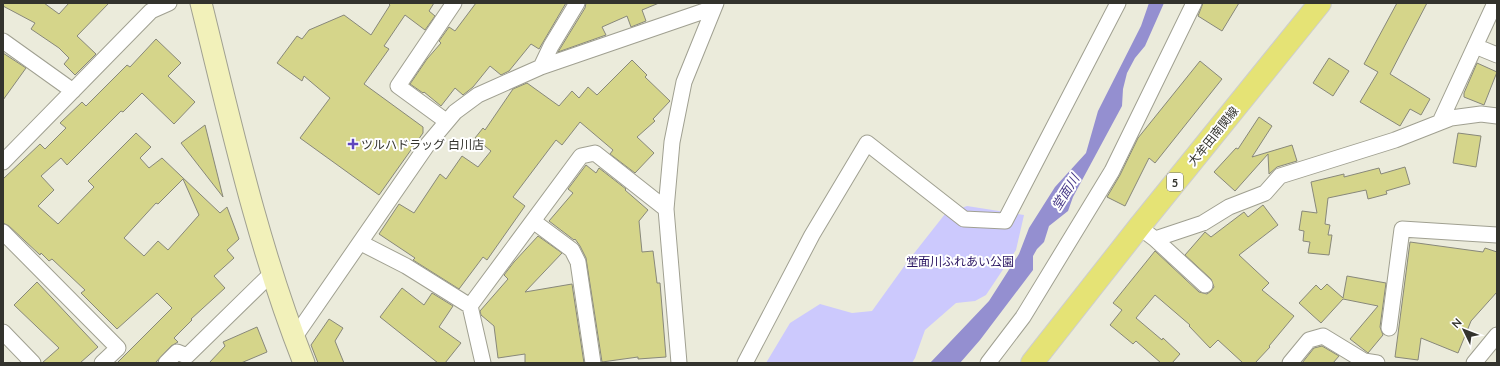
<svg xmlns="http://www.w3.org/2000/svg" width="1500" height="366" font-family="Lato,'Noto Sans JP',sans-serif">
<rect width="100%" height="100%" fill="#ebebdb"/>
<path fill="#ccc9fd" d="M967,206L1024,215L1016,250L986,295L975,301L956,303L925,330L915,358L912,363H766L790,323L820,304L852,313L872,311L908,261L945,214Z"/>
<path fill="#948fd0" d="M1149,3H1164L1145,46L1135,58L1127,73L1123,89L1122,106L1073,197L1068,211L1049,226L1044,242L1037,249L1033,256V270L980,340L960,363H930L989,301L1019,254L1029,228L1055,187L1086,153L1098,111L1141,26Z"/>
<path fill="#d5d58a" stroke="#88887a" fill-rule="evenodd" d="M3,3H44L59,14L69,3H109L77,36L96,54L75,75L64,64L69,58L59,48L31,29L35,23L3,6Z
M388,3H434L429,11L435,16L425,30L405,15L384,46L389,49L364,84L423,127V133L379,195L300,138L330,98L304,76L302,81L277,63L297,36L302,39L309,30L344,15L371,35L390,5Z
M476,3H566L539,49L531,44L509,71L501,75L490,66L473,87L463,95L455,88L441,106L424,92L423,93L410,84L427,59L441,43L439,41L449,27L455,31Z
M586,3H659L642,10L646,21L631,27L627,16L602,27L606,35L558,52L585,8Z
M1203,3H1239L1222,31L1198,16Z
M1397,3H1427L1390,74L1430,99L1421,115L1410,109L1400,126L1360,102L1378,72L1364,64Z
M156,39L181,63L168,76L195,102L174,124L142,93L123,112L121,111L67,165L61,158L41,176L54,190L38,206L58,224L94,187L88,181L136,133L151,147L140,158L149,168L162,158L220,213L227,207L239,239L227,250L234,258L214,276L225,288L191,319L192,320L174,338L178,342L171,346L155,363H117L172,308L157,293L117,329L81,293L85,290L52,259L49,261L41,253L40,255L9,226L3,223V179L40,144L45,149L66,128L60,123L82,102L86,106L127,65L130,67ZM183,179L199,215L168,250L158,241L144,256L124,238L156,203L158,204Z
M3,53L26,68L3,100Z
M1329,58L1349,71L1333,96L1313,83Z
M632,60L647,75L645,77L670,101L653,119L655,121L637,137L654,153L635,173L610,154L613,150L580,122L562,145L556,140L513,197L525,206L487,260L483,257L459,289L413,260L415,258L379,234L399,204L414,213L440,174L446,179L462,156L478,167L491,151L475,138L483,128L485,130L513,89L527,83L559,106L572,91L579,98L588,87L597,95Z
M1200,61L1222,79L1155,163L1149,158L1125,206L1107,197L1120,175L1138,138Z
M1477,63L1497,72L1484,105L1464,97V93Z
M1259,117L1272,126L1252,157L1292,145L1297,161L1277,167L1269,174L1268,154L1235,191L1214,172L1236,148L1238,149Z
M205,125L223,197L181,143Z
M1458,133L1481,136L1476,167L1453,163Z
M586,165L596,173L599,168L626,189L625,190L648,210L639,221L642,252L653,251L657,283H660L666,357L638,359V357L602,362L586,258L580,246L575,239L574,240L549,221L573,193L568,189Z
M1405,167L1410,184L1386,191L1387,194L1368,199L1366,190L1328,198L1325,224L1330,225L1328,235H1332L1329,255L1308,253L1310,242L1303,241L1304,231L1299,230L1302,211L1317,213L1311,182L1344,174V177L1379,168L1381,174Z
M1263,205L1278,225L1239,255L1269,283L1262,290L1294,316L1269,346L1270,347L1255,363H1243L1218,340L1210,348L1189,326L1190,325L1155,295L1136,318L1162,340L1163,338L1180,354L1172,363H1161L1136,341L1133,344L1110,325L1122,310L1113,303L1155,251L1199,292L1207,294L1211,291L1214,287L1211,279L1185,255L1205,232L1211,237L1244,212L1248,217Z
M538,236L562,253L525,292L572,284L584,363H525V354L498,358L494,326L481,315L480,311L508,279L504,275L514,262Z
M1410,242L1483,252L1485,248L1497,252V292L1471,321L1458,353L1421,338L1418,360L1395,357Z
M1347,276L1386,283L1380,327L1383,335L1368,353L1350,339L1378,306L1343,299L1321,323L1299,303L1316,285L1321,290L1327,284L1343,298Z
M37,282L98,347L80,363H42L59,348L14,305Z
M402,288L424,305L432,293L453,306L439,327L461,343L445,363H438L380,317Z
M329,319L343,328L335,341L344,363H318L311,345Z
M257,327L267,352L241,363H209L225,346L223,342Z
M1322,346L1339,356L1333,363H1302L1314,348Z"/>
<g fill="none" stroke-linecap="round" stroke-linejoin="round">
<defs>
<path id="street" d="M3,41L73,91
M1475,46L1497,55
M541,67L551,46L577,3
M446,121L398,86L454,3
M1440,122L1495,3
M3,162L151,11L169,3
M533,221L572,250L578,262L593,363
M1139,227L1155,239L1203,223L1229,207L1265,193L1280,176L1395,140L1451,118L1481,114L1497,116
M3,232L118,348L102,363
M1155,239L1205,285
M361,243L406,266L470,306L483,363
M470,306L581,156L595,153L666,209
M1389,328L1402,229L1497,235
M3,332L33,363
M294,338L428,144L455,112L478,95L541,67L713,8
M166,363L177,352L187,356L273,272
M679,363L666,209L672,142L684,82L716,3
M745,363L812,235L867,143L964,219L1005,221L1118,3
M988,363L1023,317L1112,171L1194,3
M1290,363L1309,340L1323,336L1364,361L1377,363
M1474,363L1497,335"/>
<path id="secondary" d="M201,3C231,124 258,247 304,363"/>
<path id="primary" d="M1032,363L1139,227L1320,3"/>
</defs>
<use href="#street" stroke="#a0a091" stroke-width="17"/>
<use href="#secondary" stroke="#a0a091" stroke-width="23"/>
<use href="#primary" stroke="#cececd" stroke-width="24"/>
<use href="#street" stroke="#fff" stroke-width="15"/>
<use href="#secondary" stroke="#f2f1ba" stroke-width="21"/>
<use href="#primary" stroke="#e5e375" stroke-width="22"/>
</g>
<path fill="#5f46be" stroke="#fff" stroke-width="1.5" d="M351 138h4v4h4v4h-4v4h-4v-4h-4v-4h4z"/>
<g text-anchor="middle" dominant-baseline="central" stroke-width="4" stroke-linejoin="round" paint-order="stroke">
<rect fill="#fff" stroke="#70706c" stroke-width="1" x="1167" y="173" width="16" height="18" rx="3"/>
<g font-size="11" font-weight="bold" fill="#33332d">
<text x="1175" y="182">5</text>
</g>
<g font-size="12" fill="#33332d" stroke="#fff">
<text transform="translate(1213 136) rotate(-51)">大牟田南関線</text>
</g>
<g font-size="12" fill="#33332d" stroke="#fff" text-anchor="start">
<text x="361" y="144">ツルハドラッグ 白川店</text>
</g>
<g font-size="12" fill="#2a1562" stroke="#fff">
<text x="960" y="261">堂面川ふれあい公園</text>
</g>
<g font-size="13" font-style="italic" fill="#483a89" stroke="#fff">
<text transform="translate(1065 192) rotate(-58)">堂面川</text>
</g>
</g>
<rect width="1500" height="366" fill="none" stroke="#33332d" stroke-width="8"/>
<g transform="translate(1464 330) rotate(313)" stroke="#ffffff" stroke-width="3" paint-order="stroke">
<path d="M0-3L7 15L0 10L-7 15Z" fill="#33332d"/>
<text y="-6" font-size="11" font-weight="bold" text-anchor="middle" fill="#33332d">N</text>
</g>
</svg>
